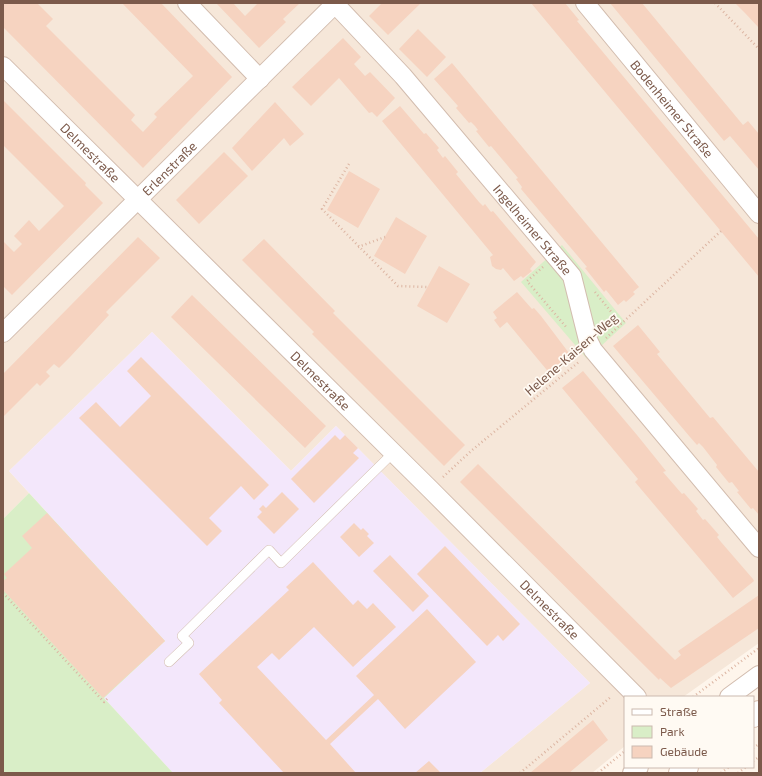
<svg xmlns="http://www.w3.org/2000/svg" width="762" height="776" font-family="'Exo 2',sans-serif">
<rect width="100%" height="100%" fill="#fef5eb"/>
<path fill="#f6e7d9" d="M3,3H759V643L683,697H625V746L592,773H480L590,683L336,426L291,471L152,332L9,471L29,493L3,519Z"/>
<path fill="#f3e7fb" d="M152,332L291,471L336,426L590,683L480,773H173L104,698L165,641L9,471Z"/>
<path fill="#d9eec7" d="M562,245L626,323L587,359L521,282Z
M29,493L165,641L104,698L173,773H3V519Z"/>
<path fill="#f6d3c0" d="M3,3H37L53,19L46,26L135,115L131,120L143,132L157,117L154,114L193,76L122,3H161L232,77L143,168L3,27Z
M216,3H233L245,16L258,3H300L283,19L286,22L259,48Z
M382,3H421L388,35L369,16Z
M531,3H565L579,20L577,21L759,239V277Z
M610,3H642L743,125L748,121L759,134V170L730,136L724,141Z
M735,3H759V28L745,13Z
M418,29L446,57L427,77L399,49Z
M343,38L361,57L354,64L365,76L370,72L395,98L377,117L372,112L369,113L339,78L311,106L292,87Z
M452,63L639,287L633,292L635,294L626,302L624,300L618,305L606,290L604,292L585,268L587,267L521,189L522,187L516,179L518,178L491,146L489,147L476,131L478,130L475,126L471,122L469,123L456,108L458,106L434,79Z
M3,100L86,183L85,185L103,203L12,295L3,286V241L14,252L22,244L14,236L29,220L39,231L64,206L3,145Z
M275,102L304,134L290,146L284,138L252,171L232,148Z
M400,106L424,134L426,133L439,148L437,150L443,158L445,156L458,172L456,174L479,202L483,206L485,204L491,212L493,211L536,262L530,269L532,271L523,278L521,276L514,281L503,268L501,270L496,269L492,266L490,257L493,255L382,121Z
M224,152L248,176L199,224L176,200Z
M349,171L380,189L358,228L327,210Z
M396,217L427,236L405,274L374,256Z
M138,237L160,258L106,312L109,315L70,357L59,368L54,364L46,372L50,376L40,386L37,383L3,417V374Z
M264,239L335,311L333,313L465,445L444,466L312,334L314,332L242,260Z
M439,266L470,284L447,323L417,306Z
M517,292L532,309L534,308L541,316L572,357L551,375L507,322L500,328L494,320L497,318L493,312Z
M192,295L326,426L305,448L171,317Z
M638,325L660,352L657,354L710,418L713,417L759,472V515L753,508L751,509L737,492L739,491L735,486L732,482L729,483L716,467L717,465L703,447L699,443L697,445L690,437L613,346Z
M141,357L269,485L254,500L241,486L209,518L222,531L207,546L79,418L96,402L120,427L151,396L127,371Z
M583,371L637,435L666,471L663,472L682,494L684,493L698,509L696,511L703,520L705,519L719,535L717,537L721,542L753,579L754,581L733,598L635,482L638,479L562,388Z
M335,435L340,440L345,435L358,448L353,453L359,458L314,503L291,479Z
M478,464L675,660L681,655L678,651L759,595V628L671,688L660,678L659,680L460,482Z
M282,492L299,509L274,534L257,517L262,512L259,509L263,505L266,508Z
M47,513L165,641L103,698L3,590V581L7,578L4,574L32,548L22,536Z
M354,523L361,530L363,528L369,534L367,536L374,543L359,557L340,537Z
M445,546L520,624L503,641L498,635L487,646L417,574Z
M390,555L429,596L413,612L373,571Z
M313,562L353,605L358,600L367,609L373,603L396,627L353,667L314,627L279,660L272,653L257,667L326,740L374,695L356,676L427,609L476,662L405,729L378,699L330,744L356,773H284L219,703L222,700L199,674L289,590L286,587Z
M593,720L608,740L569,773H530Z
M429,761L441,773H415Z"/>
<g fill="none" stroke-linecap="round" stroke-linejoin="round">
<defs>
<path id="lane" d="M169,662L189,643L182,636L269,550L281,563L393,453"/>
<g id="street">
<path d="M187,3L260,79"/>
<path id="s1" d="M585,3L759,214"/>
<path id="s2" d="M335,4L403,76L572,276L588,340L593,350L759,548"/>
<path id="s3" d="M3,66L430,489L637,697"/>
<path id="s4" d="M3,333L336,3"/>
<path d="M729,697L759,675"/>
<path d="M632,773L639,767"/>
</g>
<path id="secondary" d="M753,716L759,712
M680,773L687,767"/>
</defs>
<use href="#lane" stroke="#d2bcae" stroke-width="10"/>
<use href="#street" stroke="#d2bcae" stroke-width="20"/>
<use href="#secondary" stroke="#d8beae" stroke-width="24"/>
<path stroke="#dcb5a2" stroke-width="2.5" stroke-dasharray="1 3" stroke-linecap="butt" d="M715,3L759,49
M349,164L322,209L398,286L428,287
M358,247L385,237
M543,267L527,281L567,328
M595,292L621,324
M606,338L721,231
M443,477L471,451L580,361
M3,593L104,702L108,698
M693,697L759,648
M753,748L759,744
M753,761L759,757
M520,773L612,696
M598,773L625,751
M721,773L729,767
M738,773L746,767"/>
<use href="#lane" stroke="#fff" stroke-width="9"/>
<use href="#street" stroke="#fff" stroke-width="18"/>
<use href="#secondary" stroke="#fff" stroke-width="22"/>
</g>
<g text-anchor="middle" dominant-baseline="central" stroke-width="3.5" stroke-linejoin="round" paint-order="stroke">
<g font-size="13" fill="#7c5a4b" stroke="#fffaf3">
<text stroke="none"><textPath href="#s1" startOffset="137">Bodenheimer Straße</textPath></text>
<text stroke="none"><textPath href="#s3" startOffset="123">Delmestraße</textPath></text>
<text stroke="none"><textPath href="#s4" startOffset="234">Erlenstraße</textPath></text>
<text stroke="none"><textPath href="#s2" startOffset="300">Ingelheimer Straße</textPath></text>
<text transform="translate(571 354) rotate(-41)">Helene-Kaisen-Weg</text>
<text stroke="none"><textPath href="#s3" startOffset="447">Delmestraße</textPath></text>
<text stroke="none"><textPath href="#s3" startOffset="771">Delmestraße</textPath></text>
</g>
</g>
<rect width="762" height="776" fill="none" stroke="#7c5a4b" stroke-width="8"/>
<rect x="624" y="696" width="130" height="72" fill="#fffaf3" stroke="#cbbab0"/>
<rect x="632" y="709" width="20" height="6" fill="#ffffff" stroke="#cbbab0"/>
<text x="660" y="716" font-size="12" fill="#7c5a4b">Straße</text>
<rect x="632" y="726" width="20" height="12" fill="#d9eec7" stroke="#cbbab0"/>
<text x="660" y="736" font-size="12" fill="#7c5a4b">Park</text>
<rect x="632" y="746" width="20" height="12" fill="#f6d3c0" stroke="#cbbab0"/>
<text x="660" y="756" font-size="12" fill="#7c5a4b">Gebäude</text>
</svg>
